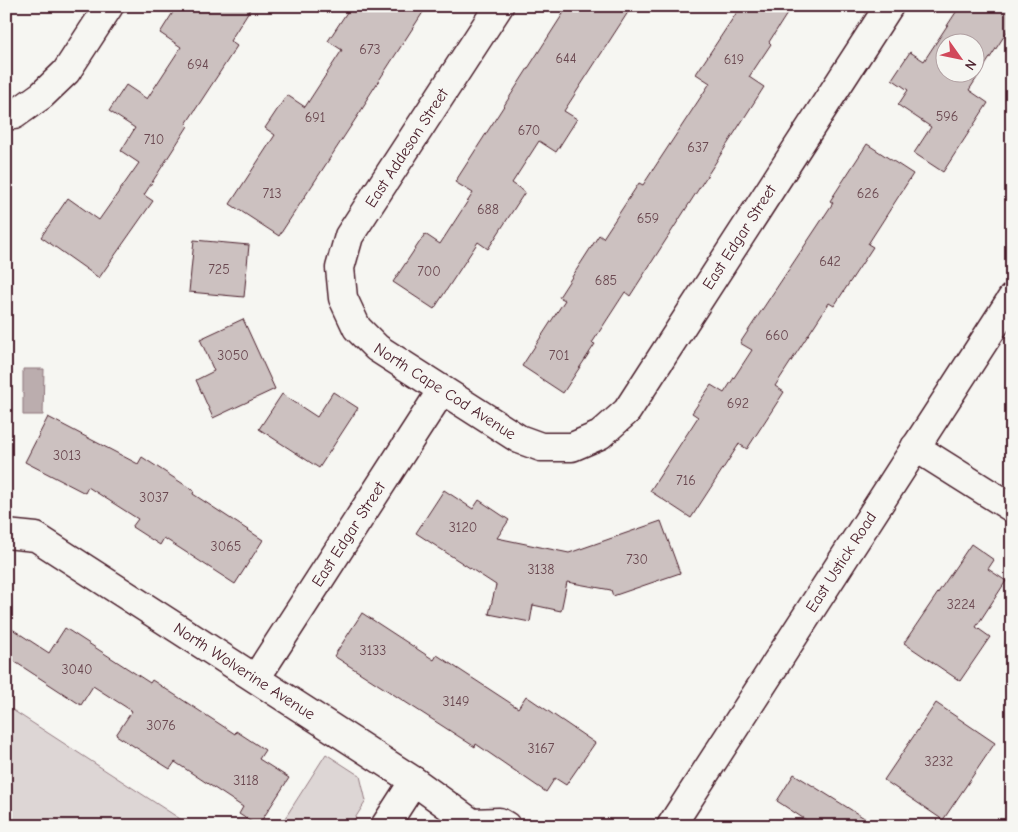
<svg xmlns="http://www.w3.org/2000/svg" width="1018" height="832" font-family="'Comic Neue',sans-serif">
<rect width="100%" height="100%" fill="#f6f6f2"/>
<filter id="ink" filterUnits="userSpaceOnUse"><feTurbulence type="fractalNoise" baseFrequency=".02" numOctaves="2"/><feDisplacementMap in="SourceGraphic" scale="10" xChannelSelector="R" yChannelSelector="G"/><feConvolveMatrix kernelMatrix="1 2 1 2 8 2 1 2 1" color-interpolation-filters="sRGB"/></filter>
<g filter="url(#ink)">
<path fill="#ddd6d5" stroke="#947a80" d="M11,709L191,826H6V716Z
M326,754L360,776L366,801L350,826H280Z"/>
<path fill="#bbadae" stroke="#8e747a" d="M23,369H44L43,415H23Z"/>
<path fill="#ccc1c0" stroke="#4a1f2b" fill-rule="evenodd" d="M177,6H252L230,41L237,46L186,124L188,126L144,195L153,201L99,278L41,237L68,198L99,220L139,163L121,151L135,128L109,111L126,85L147,99L181,47L160,33Z
M351,6H427L365,102L366,103L279,236L230,204L275,135L265,128L287,95L305,107L342,50L328,41Z
M568,6H632L564,111L577,119L556,152L539,141L512,183L525,192L488,249L478,242L434,309L393,282L425,234L440,244L473,193L455,182Z
M741,6H792L769,42L771,44L749,77L764,87L630,296L625,292L592,343L595,344L563,393L522,366L565,300L559,297L599,235L603,238L639,183L643,185L710,83L696,74Z
M960,6H1012V24L969,90L988,103L943,172L914,153L931,127L898,105L908,90L892,79L910,52L924,61ZM946,42H976V72H946Z
M867,144L913,174L868,244L873,247L834,306L829,303L775,386L784,392L747,449L739,444L691,518L650,491L698,417L692,413L711,385L724,393L752,350L740,343L833,203L830,201Z
M194,240L249,245L244,297L189,292Z
M243,319L275,389L213,418L196,380L214,371L200,339Z
M333,392L358,408L319,468L259,429L282,394L317,417Z
M48,417L138,464L142,457L194,491L193,494L263,540L235,584L164,538L160,545L132,527L138,519L88,487L85,493L25,462Z
M444,490L473,509L479,500L509,520L497,538L569,553L661,521L680,573L613,596L611,590L567,582L561,611L533,605L530,622L489,614L496,585L416,533Z
M971,544L994,560L988,569L1006,581L976,627L990,637L960,681L904,643Z
M362,613L434,660L437,655L518,708L526,696L595,743L566,785L555,778L546,792L476,744L475,747L334,656Z
M6,625L49,653L65,628L150,683L152,680L235,734L236,731L265,750L259,759L289,778L258,826L239,814L243,807L175,762L170,769L116,735L132,711L93,686L81,705L6,656Z
M936,703L995,743L943,820L884,780Z
M794,774L877,826H815L777,801Z"/>
<g fill="none" stroke-linecap="round" stroke-linejoin="round">
<defs>
<g id="minor">
<path id="s1" d="M499,6L349,236L340,268L343,298L357,328L377,348L519,439L541,447H572L600,435L627,411L889,6"/>
<path d="M6,114L14,115L42,95L66,72L109,6"/>
<path d="M915,447L1012,508"/>
<path id="s2" d="M6,534L36,537L414,781L472,823"/>
<path id="s3" d="M256,678L442,390"/>
<path d="M385,826L414,781"/>
<path d="M474,826L472,823L499,822L506,826"/>
</g>
<g id="secondary">
<path id="s4" d="M671,826L1012,298"/>
</g>
</defs>
<use href="#minor" stroke="#4a1f2b" stroke-width="31"/>
<use href="#secondary" stroke="#4a1f2b" stroke-width="31"/>
<use href="#minor" stroke="#f6f6f2" stroke-width="28"/>
<use href="#secondary" stroke="#f6f6f2" stroke-width="28"/>
</g>
</g>
<g text-anchor="middle" dominant-baseline="central" stroke-width="5" stroke-linejoin="round" paint-order="stroke">
<g font-size="14" fill="#6a4850">
<text x="370" y="49">673</text>
<text x="566" y="58">644</text>
<text x="734" y="59">619</text>
<text x="198" y="64">694</text>
<text x="947" y="116">596</text>
<text x="315" y="117">691</text>
<text x="529" y="130">670</text>
<text x="154" y="139">710</text>
<text x="698" y="147">637</text>
<text x="272" y="193">713</text>
<text x="868" y="193">626</text>
<text x="488" y="209">688</text>
<text x="648" y="218">659</text>
<text x="830" y="261">642</text>
<text x="219" y="269">725</text>
<text x="429" y="271">700</text>
<text x="606" y="280">685</text>
<text x="777" y="335">660</text>
<text x="233" y="355">3050</text>
<text x="559" y="355">701</text>
<text x="738" y="403">692</text>
<text x="67" y="455">3013</text>
<text x="686" y="480">716</text>
<text x="154" y="497">3037</text>
<text x="463" y="527">3120</text>
<text x="226" y="546">3065</text>
<text x="637" y="559">730</text>
<text x="541" y="569">3138</text>
<text x="961" y="604">3224</text>
<text x="373" y="650">3133</text>
<text x="77" y="669">3040</text>
<text x="456" y="701">3149</text>
<text x="161" y="725">3076</text>
<text x="541" y="748">3167</text>
<text x="939" y="761">3232</text>
<text x="246" y="780">3118</text>
</g>
<g font-size="16" fill="#4a1f2b" stroke="#f6f6f2">
<text transform="translate(407 148) rotate(-57)">East Addeson Street</text>
<text stroke="none"><textPath href="#s1" startOffset="896">East Edgar Street</textPath></text>
<text stroke="none"><textPath href="#s1" startOffset="480">North Cape Cod Avenue</textPath></text>
<text stroke="none"><textPath href="#s3" startOffset="171">East Edgar Street</textPath></text>
<text stroke="none"><textPath href="#s4" startOffset="314">East Ustick Road</textPath></text>
<text stroke="none"><textPath href="#s2" startOffset="278">North Wolverine Avenue</textPath></text>
</g>
</g>
<rect width="1018" height="832" fill="none" stroke="#f6f6f2" stroke-width="25"/>
<rect x="12" y="12" width="993" height="807" fill="none" stroke="#4a1f2b" stroke-width="2" filter="url(#ink)"/>
<g transform="translate(960 58) rotate(123)"><circle r="24" fill="#f6f6f2" stroke="#b1a0a2"/>
<path d="M0-4L9 19L0 12L-9 19Z" fill="#d1495b"/>
<text y="-8" font-size="14" font-weight="bold" text-anchor="middle" fill="#4a1f2b">N</text>
</g>
</svg>
